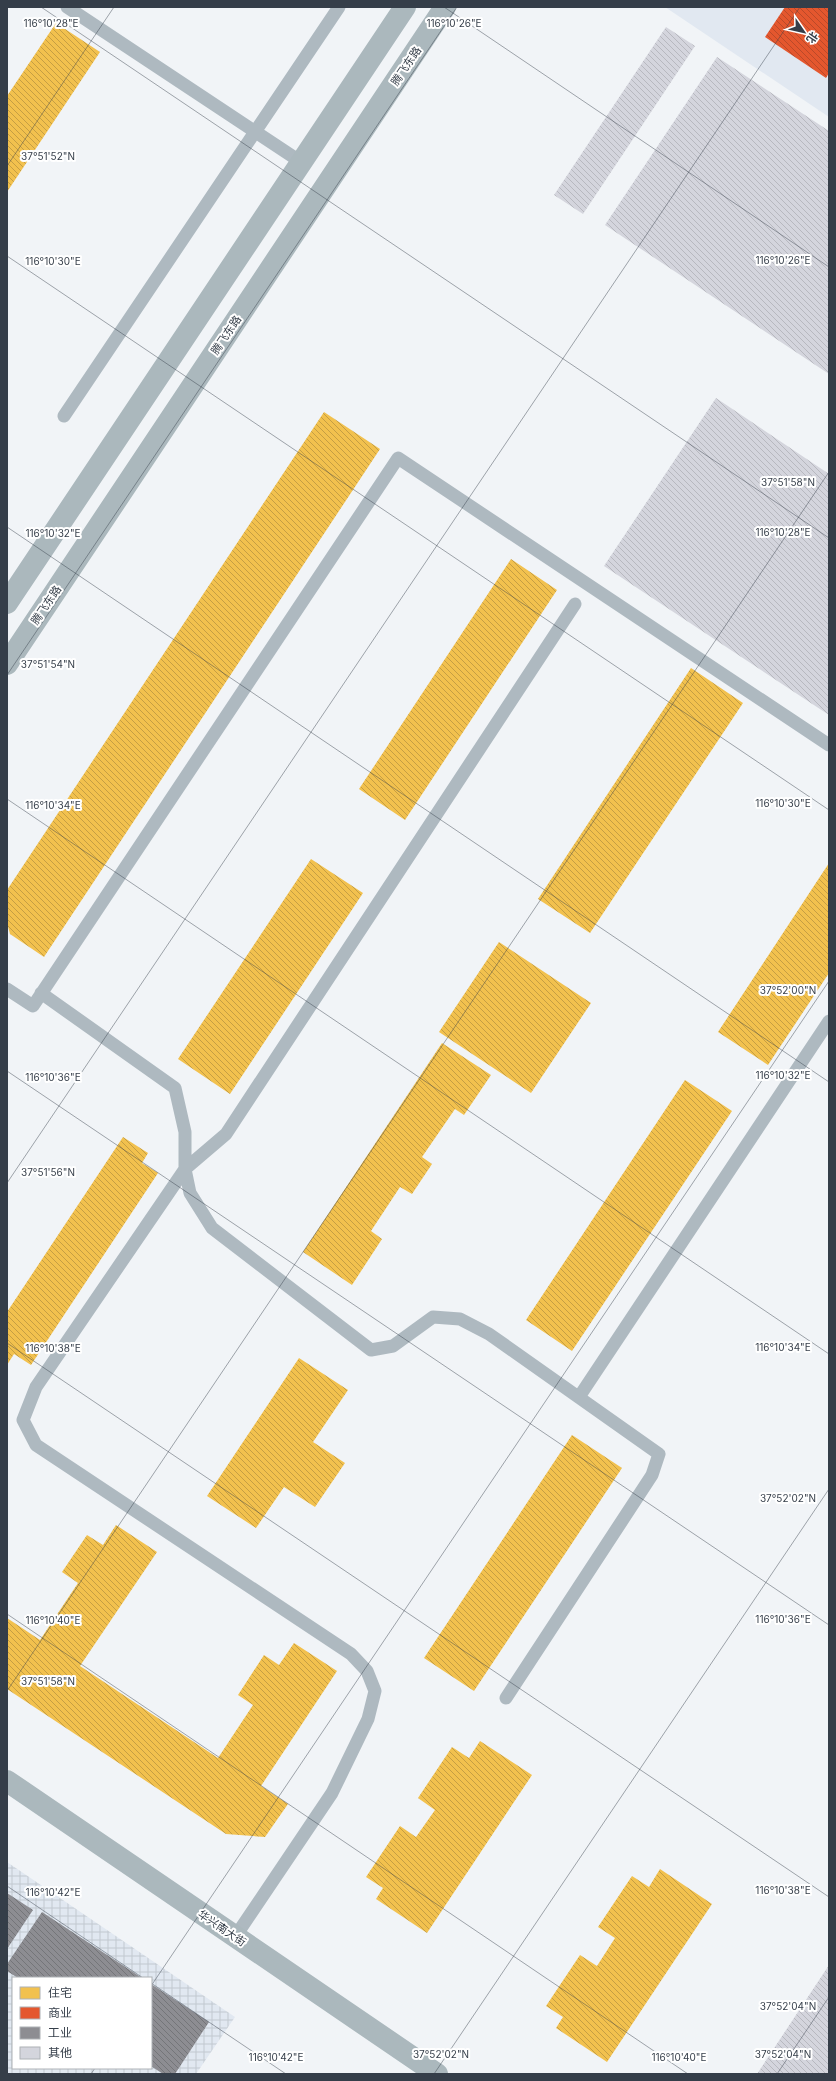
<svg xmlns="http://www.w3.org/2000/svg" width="836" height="2081" font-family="Inter,'Noto Sans SC',sans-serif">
<defs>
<pattern id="industrial-grid" width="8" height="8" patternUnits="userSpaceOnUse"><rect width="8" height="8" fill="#e1e8f1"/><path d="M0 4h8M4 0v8" fill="none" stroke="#c2c8d0"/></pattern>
<pattern id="homes-back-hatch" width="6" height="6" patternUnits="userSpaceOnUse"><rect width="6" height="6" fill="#f2c14e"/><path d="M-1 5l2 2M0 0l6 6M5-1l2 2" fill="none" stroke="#c59e43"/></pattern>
<pattern id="shops-back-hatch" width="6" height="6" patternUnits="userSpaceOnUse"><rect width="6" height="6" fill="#e4572e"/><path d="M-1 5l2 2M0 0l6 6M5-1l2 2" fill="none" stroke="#ba4929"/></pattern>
<pattern id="industry-back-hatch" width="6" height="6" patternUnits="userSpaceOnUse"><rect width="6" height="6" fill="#8d8d92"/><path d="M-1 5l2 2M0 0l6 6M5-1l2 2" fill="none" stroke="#747579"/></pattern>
<pattern id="building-back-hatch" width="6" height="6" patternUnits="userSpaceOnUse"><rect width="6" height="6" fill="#d4d5dd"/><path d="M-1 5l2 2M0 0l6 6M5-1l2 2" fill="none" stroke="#b7b8bf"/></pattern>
</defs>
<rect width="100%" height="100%" fill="#f1f4f7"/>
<path fill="#e1e8f1" d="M665,7H829V117Z"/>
<path fill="url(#industrial-grid)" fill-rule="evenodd" d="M7,1862L235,2017L196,2074H7ZM13,1978H151V2068H13Z"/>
<path fill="url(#homes-back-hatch)" d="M56,23L100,52L7,192V96Z
M324,412L380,449L44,957L10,934L7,923V890Z
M511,559L557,590L405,820L359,789Z
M691,668L743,703L590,933L538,899Z
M311,859L363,893L230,1094L178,1059Z
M829,863V973L768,1065L718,1032Z
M499,942L591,1003L531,1093L439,1032Z
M442,1043L491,1075L464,1115L455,1109L422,1157L432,1164L412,1194L400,1187L371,1231L382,1239L352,1285L303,1252Z
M685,1080L732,1111L572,1351L526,1320Z
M123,1137L148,1153L142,1163L158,1173L31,1365L14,1354L7,1365V1312Z
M299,1358L348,1390L313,1442L345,1463L315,1507L284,1487L256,1528L207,1496Z
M572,1435L622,1468L474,1691L424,1658Z
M116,1525L157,1552L80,1666L218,1758L253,1705L238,1695L264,1655L279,1665L294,1643L337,1671L261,1786L288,1804L265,1837L226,1834L7,1689V1618L40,1640L78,1583L62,1572L87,1535L103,1545Z
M480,1741L532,1775L427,1933L376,1899L383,1888L366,1877L400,1826L416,1837L435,1810L418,1798L452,1747L469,1758Z
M660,1869L712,1904L607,2062L556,2028L563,2017L546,2006L580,1955L597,1966L615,1938L598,1927L632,1876L649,1887Z"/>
<path fill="url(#shops-back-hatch)" d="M785,7H829V73L826,78L765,37Z"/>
<path fill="url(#industry-back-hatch)" d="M7,1893L33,1910L7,1949Z
M42,1912L142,1978H18L7,1971V1964Z
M151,1984L209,2022L175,2074H163L151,2066Z"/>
<path fill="url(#building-back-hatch)" d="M666,27L695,46L583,214L554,195Z
M717,57L829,131V374L605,225Z
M716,398L829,474V715L604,566Z
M829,1965V2074H757Z"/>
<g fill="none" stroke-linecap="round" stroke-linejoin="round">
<path stroke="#aeb9c0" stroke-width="13" d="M67,7L301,162
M64,416L339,7
M7,989L33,1006L398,458L829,745
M41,993L175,1088L185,1132V1169L190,1193L212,1228L371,1350L393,1346L433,1317L460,1319L489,1334L659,1454L652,1475L506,1698
M579,1397L829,1021
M235,1937L332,1793L368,1719L375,1691L367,1671L351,1654L36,1445L23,1420L36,1387L185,1169L226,1134L575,604"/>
<path stroke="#abb8bd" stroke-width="22" d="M7,603L405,7
M7,664L445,7
M7,1781L437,2074"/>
</g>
<path fill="none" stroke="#353e49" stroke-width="1" stroke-opacity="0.45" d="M41,7L829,538M444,7L829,267M7,166L114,7M7,256L829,810M7,527L829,1082M7,675L457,7M7,799L829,1354M7,1071L829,1625M7,1183L800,7M7,1343L829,1897M7,1614L688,2074M7,1691L829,472M7,1886L143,1978M151,1983L286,2074M151,1986L829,981M91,2074L95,2068M434,2074L829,1489M777,2074L829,1997"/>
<g text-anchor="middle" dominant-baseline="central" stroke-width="4" stroke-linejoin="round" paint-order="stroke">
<g font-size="11" fill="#353e49" stroke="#fff">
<text transform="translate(406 66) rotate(-56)">腾飞东路</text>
<text transform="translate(226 335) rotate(-56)">腾飞东路</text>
<text transform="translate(46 605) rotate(-56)">腾飞东路</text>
<text transform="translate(222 1928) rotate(34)">华兴南大街</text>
</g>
</g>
<g font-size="10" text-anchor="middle" fill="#353e49" stroke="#fff" stroke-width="4" stroke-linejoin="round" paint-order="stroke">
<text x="51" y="27">116°10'28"E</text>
<text x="454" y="27">116°10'26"E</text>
<text x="48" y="160">37°51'52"N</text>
<text x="783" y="264">116°10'26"E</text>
<text x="53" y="265">116°10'30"E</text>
<text x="788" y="486">37°51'58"N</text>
<text x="783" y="536">116°10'28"E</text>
<text x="53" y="537">116°10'32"E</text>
<text x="48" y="668">37°51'54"N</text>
<text x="783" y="807">116°10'30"E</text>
<text x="53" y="809">116°10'34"E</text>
<text x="788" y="994">37°52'00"N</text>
<text x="783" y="1079">116°10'32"E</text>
<text x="53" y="1081">116°10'36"E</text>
<text x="48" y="1176">37°51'56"N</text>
<text x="783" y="1351">116°10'34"E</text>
<text x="53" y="1352">116°10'38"E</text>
<text x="788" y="1502">37°52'02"N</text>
<text x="783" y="1623">116°10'36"E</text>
<text x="53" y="1624">116°10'40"E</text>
<text x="48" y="1685">37°51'58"N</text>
<text x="783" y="1894">116°10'38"E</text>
<text x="53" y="1896">116°10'42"E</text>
<text x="788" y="2010">37°52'04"N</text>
<text x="441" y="2058">37°52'02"N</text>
<text x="783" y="2058">37°52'04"N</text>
<text x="276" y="2061">116°10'42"E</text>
<text x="679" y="2061">116°10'40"E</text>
</g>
<rect width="836" height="2081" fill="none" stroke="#353e49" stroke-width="16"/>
<rect x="12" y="1977" width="140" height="92" fill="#ffffff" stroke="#aeb2b6"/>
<rect x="20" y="1987" width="20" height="12" fill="#f2c14e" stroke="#aeb2b6"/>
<text x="48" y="1997" font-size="12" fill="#353e49">住宅</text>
<rect x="20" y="2007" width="20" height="12" fill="#e4572e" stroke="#aeb2b6"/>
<text x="48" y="2017" font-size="12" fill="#353e49">商业</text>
<rect x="20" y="2027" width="20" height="12" fill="#8d8d92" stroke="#aeb2b6"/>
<text x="48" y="2037" font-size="12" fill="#353e49">工业</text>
<rect x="20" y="2047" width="20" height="12" fill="#d4d5dd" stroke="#aeb2b6"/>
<text x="48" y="2057" font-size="12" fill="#353e49">其他</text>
<g transform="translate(804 32) rotate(124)" stroke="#ffffff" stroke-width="3" paint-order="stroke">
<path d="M0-3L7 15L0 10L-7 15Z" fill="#353e49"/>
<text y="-6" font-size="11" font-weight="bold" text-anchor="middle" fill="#353e49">北</text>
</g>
</svg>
